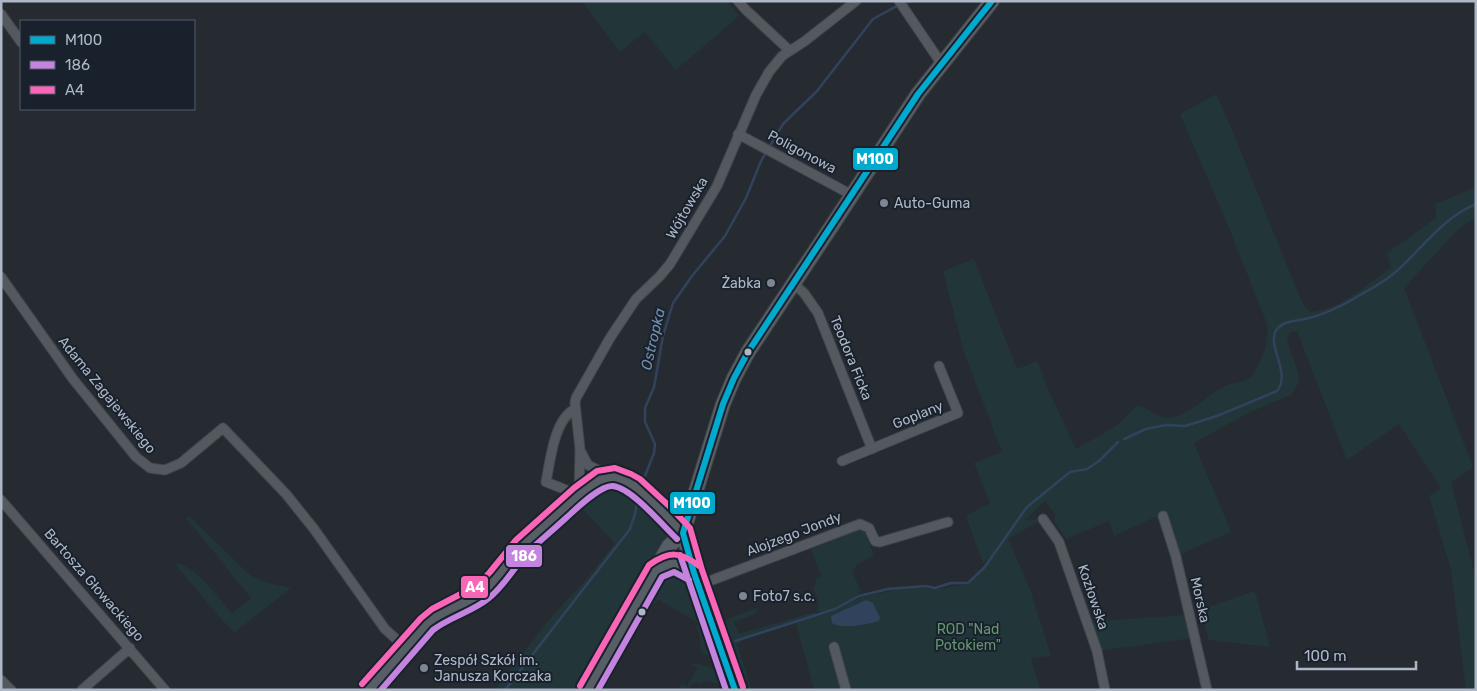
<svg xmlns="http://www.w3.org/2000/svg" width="1477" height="691" font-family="Rubik,sans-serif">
<rect width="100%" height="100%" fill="#262b32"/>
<path fill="#223538" d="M582,1H727L739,16L676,70L645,32L620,52Z
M1216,94L1230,125L1299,295L1305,307L1311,312C1341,309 1368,284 1391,267L1387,253L1436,218L1435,204L1476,187V217L1459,228L1404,288L1473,467L1451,482L1476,579V690H1466L1451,570L1429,496L1441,488L1399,424L1347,460L1297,331L1290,332L1287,341L1298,371L1299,378L1297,386L1291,395L1246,414L1194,443L1231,532L1179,555L1163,516L1158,519L1157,516L1114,536L1109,521L1066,539L1054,521L1055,514L1045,501L1025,520L1043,519L1008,539L1030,589L1051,656L1031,658L1040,690H814L796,623L740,641V643L737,644L751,689L753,690H747L723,621L756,608L757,613L734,622L739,634L815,612L817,616L832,612L841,607L829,612L817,611C821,603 818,596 813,590L816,582L815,580L818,576L822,577L811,549L864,528L874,556L857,564L856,567L852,570L861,592L858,593L859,596L850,602L863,597L904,588L916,587L939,589L969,584L991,557L983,563L966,516L990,503L974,463L1002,452L964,352L943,271L974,259L1017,369L1037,361L1048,389L1076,449L1116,426L1137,406C1148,407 1154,416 1165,418C1184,420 1209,394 1225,386C1236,381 1244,385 1253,374C1262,362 1270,339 1267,324L1227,223L1180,114Z
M607,484C633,490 638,499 655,516C658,519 665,521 667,526C668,529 667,534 667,537L624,615L581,690H494L553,615L584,582L615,543L579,506L604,485Z
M189,516L250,575L264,582L291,588L235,632L223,621L174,563C196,565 217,597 232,613L251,598L186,518Z
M676,573L684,576L688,580L712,652L709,656L703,654C698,645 703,637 696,628L698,623L658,599L655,604L651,603C646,612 644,621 639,629L637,627L647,608V604L662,579Z
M1255,591L1270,647L1209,640L1200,610Z
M1186,615L1193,638L1097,651L1087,622Z
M626,650L605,690H593C601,676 609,655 626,650Z
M694,663L718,670L723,686L708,681L699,684L697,682L691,684V687L677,690L682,683L687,686L698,668L692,665Z"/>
<path fill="#31435c" d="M866,600L873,603L880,618L879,621C868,624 842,630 832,623L831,617L833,615Z"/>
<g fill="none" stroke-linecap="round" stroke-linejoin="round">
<path stroke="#31435c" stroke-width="2.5" d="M1124,439L1146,429L1166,425L1185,426L1217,416L1277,391C1292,372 1265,345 1277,329C1285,320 1298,321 1309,318C1330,313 1348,302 1367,291C1378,285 1389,278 1398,270C1423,247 1444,217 1476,204
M641,486L654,453L655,444L645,422V408L654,387L663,336L673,303L692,276L725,236L746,198L761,161L783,124L817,91L873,19L895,7L911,1
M735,641L835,609L859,596L888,589L926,586L935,588L951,583H968L984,568L1027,507L1070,472L1087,469L1099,461L1118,442
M505,690L630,529L635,514L638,496"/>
<defs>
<path id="street" d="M738,1L745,9L789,50
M899,1L941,63
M1,14L21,42
M738,134L852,195
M1,277L73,379L136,457L150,468L165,470L181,463L223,428L286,494L314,529L385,629L406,648
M794,284L804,293L818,313L872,449
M575,409C554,419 550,462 546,482L579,495L580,449L575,403L576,398L610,338L636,299L660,276L670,264L717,186L756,95L769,72L782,56L805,41L856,1
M581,452L588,465L610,476
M842,461L958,413L939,366
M1,500L165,690
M1163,516L1176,557L1207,690
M1043,519L1059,542L1097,651L1105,690
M699,585L860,524L869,528L875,541L880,542L948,522
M834,647L846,690
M1,680L11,690
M82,690L130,648"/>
<path id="secondary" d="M662,511L675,510L693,498
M656,571C673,560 678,560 694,573
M369,690L427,624L436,617L483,592L497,578L522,546L579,495L601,479L613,477L628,482L662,511L671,522L683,533
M588,690L669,546L683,533
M735,690L694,573L683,533L723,404L734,378L748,352L835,221L918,94L992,1"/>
</defs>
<use href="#street" stroke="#42464b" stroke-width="11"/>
<use href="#secondary" stroke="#42464b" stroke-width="16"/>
<use href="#street" stroke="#545960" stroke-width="9"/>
<use href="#secondary" stroke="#585e66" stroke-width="14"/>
<defs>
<path id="bus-1" d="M735,690L694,573L683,533L723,404L734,378L748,352L918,94L992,1"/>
<path id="bus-2" d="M680,555L726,690
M381,690L433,630C450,617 474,611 489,598C505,585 515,566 529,551C541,540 554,529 566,518C576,509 600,485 613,486C632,488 663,526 677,539
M598,690L662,577L674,572L689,580"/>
<path id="bus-3" d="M362,684L421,618L432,609L478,585L490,572L516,540L574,488L597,471L615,468L631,474L640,479L668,505L690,528L702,570L743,687
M580,686L649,565C669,551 680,551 699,566"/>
</defs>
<use href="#bus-1" stroke="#19212d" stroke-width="10"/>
<use href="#bus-2" stroke="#19212d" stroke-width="10"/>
<use href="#bus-3" stroke="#19212d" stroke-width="10"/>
<use href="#bus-1" stroke="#00a9ce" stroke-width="6"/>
<use href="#bus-2" stroke="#c483df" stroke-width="6"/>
<use href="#bus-3" stroke="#fa66b7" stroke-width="6"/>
</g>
<g fill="#7e8692" stroke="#19212d" stroke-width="2">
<circle cx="884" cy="203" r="5"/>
<circle cx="771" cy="283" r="5"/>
<circle cx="743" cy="596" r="5"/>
<circle cx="424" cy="668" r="5"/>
</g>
<g fill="#adb7c5" stroke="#19212d" stroke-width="2">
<circle cx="748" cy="352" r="4.5"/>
<circle cx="642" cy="612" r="4.5"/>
</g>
<g text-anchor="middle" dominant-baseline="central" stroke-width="4" stroke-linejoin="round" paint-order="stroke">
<g font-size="14" fill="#adb7c5" stroke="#19212d">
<text transform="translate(802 152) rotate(28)">Poligonowa</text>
<text transform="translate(687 208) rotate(-60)">Wójtowska</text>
<text transform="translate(851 358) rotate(68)">Teodora Ficka</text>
<text transform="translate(107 395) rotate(51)">Adama Zagajewskiego</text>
<text transform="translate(918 415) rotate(-22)">Goplany</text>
<text transform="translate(794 534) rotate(-21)">Alojzego Jondy</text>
<text transform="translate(94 585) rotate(49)">Bartosza Głowackiego</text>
<text transform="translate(1093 597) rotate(71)">Kozłowska</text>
<text transform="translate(1200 600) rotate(77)">Morska</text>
</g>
<g font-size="14" fill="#adb7c5" stroke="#19212d" text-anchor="start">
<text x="894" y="203">Auto-Guma</text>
<text x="761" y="283" text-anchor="end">Żabka</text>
<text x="753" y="596">Foto7 s.c.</text>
<text x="434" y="660">Zespół Szkół im.<tspan x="434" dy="16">Janusza Korczaka</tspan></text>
</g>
<g font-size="14" fill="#64966f" stroke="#19212d">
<text x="968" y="629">ROD "Nad<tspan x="968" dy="16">Potokiem"</tspan></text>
</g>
<g font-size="15" font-style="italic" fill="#748eaf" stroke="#19212d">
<text transform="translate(653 339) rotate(-77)">Ostropka</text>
</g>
</g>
<g stroke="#19212d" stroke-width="2">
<rect x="852" y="147" width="47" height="24" rx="5" fill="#00a9ce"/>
<rect x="669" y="491" width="47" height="24" rx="5" fill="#00a9ce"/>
<rect x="505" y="544" width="38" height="24" rx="5" fill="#c483df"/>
<rect x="460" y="575" width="29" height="24" rx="5" fill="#fa66b7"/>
</g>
<g font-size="14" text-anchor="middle" font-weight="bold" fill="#fff">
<text x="875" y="164">M100</text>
<text x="692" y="508">M100</text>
<text x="524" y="561">186</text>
<text x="475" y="592">A4</text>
</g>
<rect width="1477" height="691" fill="none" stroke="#adb7c5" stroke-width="5"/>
<rect x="20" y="20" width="175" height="90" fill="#19212d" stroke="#545d6a"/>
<rect x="30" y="36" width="25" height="8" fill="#00a9ce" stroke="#545d6a"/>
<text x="65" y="45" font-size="15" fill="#adb7c5">M100</text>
<rect x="30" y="61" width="25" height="8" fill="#c483df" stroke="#545d6a"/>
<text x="65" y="70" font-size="15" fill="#adb7c5">186</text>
<rect x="30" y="86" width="25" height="8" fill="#fa66b7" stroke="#545d6a"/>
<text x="65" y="95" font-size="15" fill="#adb7c5">A4</text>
<path d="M1297 661v8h119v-8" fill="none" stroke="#adb7c5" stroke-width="2.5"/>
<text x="1304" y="661" font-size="15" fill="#adb7c5" stroke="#19212d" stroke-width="4" paint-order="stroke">100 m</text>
</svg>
